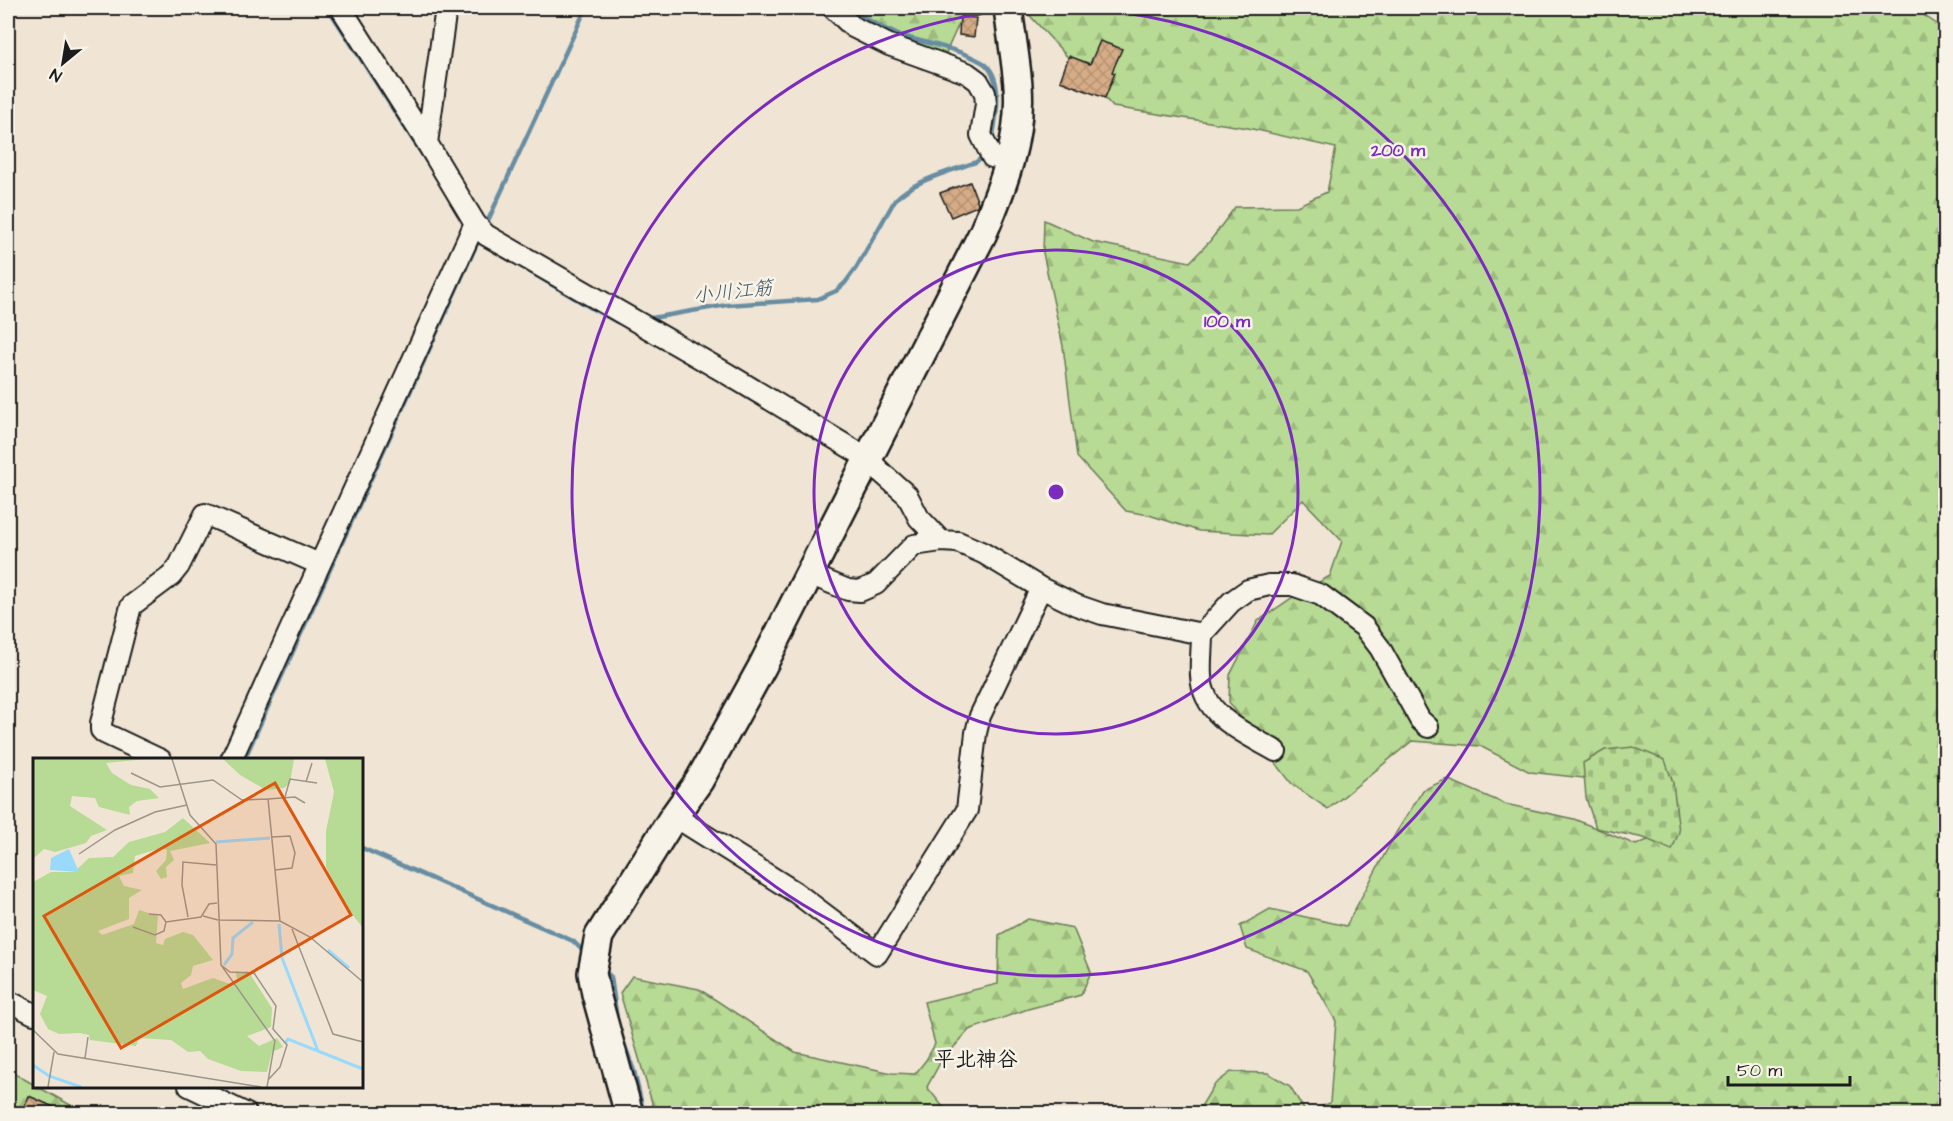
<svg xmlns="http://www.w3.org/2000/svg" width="1953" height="1121" font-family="'Architects Daughter','Klee One',sans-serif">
<defs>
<pattern id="forest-firs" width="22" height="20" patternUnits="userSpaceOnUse" patternTransform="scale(1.5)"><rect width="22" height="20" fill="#b7da94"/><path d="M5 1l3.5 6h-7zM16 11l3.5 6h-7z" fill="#9dba7f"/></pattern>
<pattern id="cemetery-stones" width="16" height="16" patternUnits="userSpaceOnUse" patternTransform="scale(1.5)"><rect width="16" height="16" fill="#b7da94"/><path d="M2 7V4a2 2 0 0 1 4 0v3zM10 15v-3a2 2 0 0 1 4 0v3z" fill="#9dba7f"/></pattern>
<pattern id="building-cross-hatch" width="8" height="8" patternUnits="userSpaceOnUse" patternTransform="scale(1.5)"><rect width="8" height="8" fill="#d5ac86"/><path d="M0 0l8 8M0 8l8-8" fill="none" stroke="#b69373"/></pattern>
</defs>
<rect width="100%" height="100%" fill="#f0e5d4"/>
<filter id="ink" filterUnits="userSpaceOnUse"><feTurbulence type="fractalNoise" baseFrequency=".0167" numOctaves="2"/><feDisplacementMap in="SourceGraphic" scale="12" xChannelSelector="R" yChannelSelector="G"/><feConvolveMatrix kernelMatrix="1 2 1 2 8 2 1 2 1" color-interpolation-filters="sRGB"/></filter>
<g filter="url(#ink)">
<path fill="url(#forest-firs)" stroke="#6a7b58" stroke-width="1.5" d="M858,8H966L944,57L862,22Z
M1023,8H1913L1944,29L1946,36L1945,1113H1197L1214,1085L1231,1072L1268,1073L1290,1086L1306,1113L1330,1103L1336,1021L1307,971L1247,949L1240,926L1270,909L1346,926L1396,833L1423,790L1447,779L1505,804L1574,819L1636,845L1664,833L1655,786L1530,772L1480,746L1412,741L1328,809L1292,784L1229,702L1230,675L1258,621L1296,595L1330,576L1342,541L1303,500L1268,535L1199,531L1149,515L1126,511L1077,457L1063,346L1043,253L1044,220L1093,242L1190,262L1210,241L1235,207L1297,206L1327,192L1336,148L1248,128L1113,107Z
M8,107L12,132L8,208Z
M1028,919L1073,928L1091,972L1081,995L1028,1009L969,1030L940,1063L927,1087L948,1113H655L620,993L632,976L699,989L795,1052L892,1073L915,1074L926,1060L935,1044L924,1002L998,984L999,935Z
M8,1070L81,1111L84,1113H8Z"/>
<path fill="url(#cemetery-stones)" stroke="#6a7b58" stroke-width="1.5" d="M1633,747L1665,760L1673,783L1679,832L1672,850L1644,838L1596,828L1586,798L1583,763L1605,750Z"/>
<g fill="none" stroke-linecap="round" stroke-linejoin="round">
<path stroke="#678da2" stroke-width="4.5" d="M328,8L427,162
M851,8C857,15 866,19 874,23C904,42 942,42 974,58C977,60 983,62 986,65C1004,82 996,119 992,140
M485,227L586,8
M490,248L593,309L617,322L623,323
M646,319L727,305L818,299L836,291L845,283L856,268L895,200C912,181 951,171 976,162L984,156
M244,760L480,237
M362,848L573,941L585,953
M602,969L611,977L618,1026L634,1071L644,1114"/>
</g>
<path fill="url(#building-cross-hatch)" stroke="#1c1c1c" stroke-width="1.5" d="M960,17L976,18L974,37L959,35Z
M1100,41L1122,49L1112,72L1115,73L1105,98L1060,81L1069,56L1090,64Z
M970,182L978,203L977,206L951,217L940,193Z
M29,1096L67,1113H33L23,1109Z"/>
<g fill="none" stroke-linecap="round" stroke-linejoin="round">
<defs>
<path id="street" d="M833,8L853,27L889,45L967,73L978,81L985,93L986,104L981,135L992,157L1011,160
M427,143L446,8
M475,223L486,235L726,373L867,458L883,474L907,495L919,518L941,541
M809,574L848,590L860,591L876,584L914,545L941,541L958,542L983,553L1041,588L1076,605L1102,614L1202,634C1202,648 1200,662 1201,676C1203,717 1245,733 1276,751
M1202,634L1231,602L1248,590L1269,585H1292L1321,595L1364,627L1380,648L1420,720L1428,727
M161,760L104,733L101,730V723L131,606L171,576L179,566L205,514L319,564
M231,760L475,223L427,143L341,8
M674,816L795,892L877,954L967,810L976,733L980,716L1041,588
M8,1001L34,1014
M189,1086L247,1114"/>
<path id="secondary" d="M629,1114L596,994L592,973L599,936L674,816L699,781L718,747L762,667L983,233C1003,186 1022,138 1018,86C1016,60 1011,33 1008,8"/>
</defs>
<use href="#street" stroke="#1c1c1c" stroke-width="24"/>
<use href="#secondary" stroke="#1c1c1c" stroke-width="32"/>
<use href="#street" stroke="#f7f3e8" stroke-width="20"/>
<use href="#secondary" stroke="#f7f3e8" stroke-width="27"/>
</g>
</g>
<g fill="none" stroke="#7b2cbf" stroke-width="3">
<circle cx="1056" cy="492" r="242"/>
<circle cx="1056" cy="492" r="484"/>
</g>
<g text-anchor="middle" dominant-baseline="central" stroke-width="5" stroke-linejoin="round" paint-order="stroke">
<g font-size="20" font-style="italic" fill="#42555f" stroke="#f7f3e8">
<text transform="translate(733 292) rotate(-6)">小川江筋</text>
</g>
<g font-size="21" font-weight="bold" fill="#1c1c1c" stroke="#f7f3e8">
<text x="976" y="1059">平北神谷</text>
</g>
</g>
<g transform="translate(33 758)">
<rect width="330" height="330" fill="#f0e5d4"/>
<path d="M0,1H114L73,5L79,15L98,27L117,31L126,40L104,43L96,49L97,57L66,49L62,40L39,38L37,48L74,72L58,78L53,85L22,94L11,91L0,101ZM190,1H261L257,25L251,30L233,32L207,17ZM292,1H330V170L308,142L293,109V73L301,34ZM150,60L177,85L137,93L141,102L133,109L134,119L128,121L123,113L133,102L134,92L128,90L102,98L100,115L86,118L91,128L109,132L96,140V161L65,173L69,177L101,166L106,152L125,158L123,185L130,187L132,181L150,174L160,177L180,202L160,208L158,217L148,225L150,231L180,220L197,226L204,223L203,215L215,213L239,250L238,269L214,278L226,288L244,280L250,289L239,294L234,314L208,313L175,301L167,293L155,294L138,282L106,280L103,288L57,282L56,277L47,275L26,276L15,271L7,256L14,238L0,232V124L18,114H41L56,100L80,99L96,84L132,74Z" fill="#b7da94"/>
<path d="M52 266a8 8 0 1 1 16 0a8 8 0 1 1-16 0Z" fill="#b7da94"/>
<path d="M36,91L46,114L17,112L18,100Z" fill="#99d9fb"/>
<path fill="none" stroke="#99d9fb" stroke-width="3" d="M183,84L237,80M246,166L249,200L285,293M295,192L316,210M191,207L199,196L200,180L220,164M252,285L255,281L330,311M0,307L16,318L48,329"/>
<path fill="none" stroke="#9b958a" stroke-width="1.5" d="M139,1L157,57L183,86L188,207L242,283L234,329M98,15L127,29L180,22L209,42L235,41L247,163L277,179L330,224M273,24L279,5M252,39L257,21L284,25M235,41L262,39L272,45M239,79L257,78L262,95L259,110L242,112M46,96L82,72L122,54L154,47M116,156L128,157L133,164L168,159L176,146L184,145M170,158L185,162L247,163M155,159L149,127L150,104L183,107M100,169L122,177L131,173L133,164M259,171L300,276L330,284M188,207L197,214L221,215L243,248L240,271L254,287L247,309L235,322M0,272L25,296L228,329M52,300L55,279M15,329L21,294"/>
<path fill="#de560d" fill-opacity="0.15" stroke="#de560d" stroke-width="3" d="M242,25L318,157L88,290L11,158Z"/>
<rect width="330" height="330" fill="none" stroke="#1c1c1c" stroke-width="3"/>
</g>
<circle cx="1056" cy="492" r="9" fill="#7b2cbf" stroke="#f7f3e8" stroke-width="3"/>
<g font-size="18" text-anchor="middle" font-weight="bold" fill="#7b2cbf" stroke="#f7f3e8" stroke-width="5" stroke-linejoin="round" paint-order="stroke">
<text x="1398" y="156">200 m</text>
<text x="1227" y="327">100 m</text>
</g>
<rect width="1953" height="1121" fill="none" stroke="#f7f3e8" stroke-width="30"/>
<rect x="15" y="15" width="1923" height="1091" fill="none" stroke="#1c1c1c" stroke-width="2" filter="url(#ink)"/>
<g transform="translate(63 63) rotate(210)" stroke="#f7f3e8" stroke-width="4.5" paint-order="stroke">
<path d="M0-4.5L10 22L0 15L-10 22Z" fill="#1c1c1c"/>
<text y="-9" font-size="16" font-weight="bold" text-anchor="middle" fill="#1c1c1c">N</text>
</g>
<path d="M1728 1076v9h122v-9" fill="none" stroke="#1c1c1c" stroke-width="3"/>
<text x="1737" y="1076" font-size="18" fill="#1c1c1c" stroke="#f7f3e8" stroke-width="4.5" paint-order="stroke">50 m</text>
</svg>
